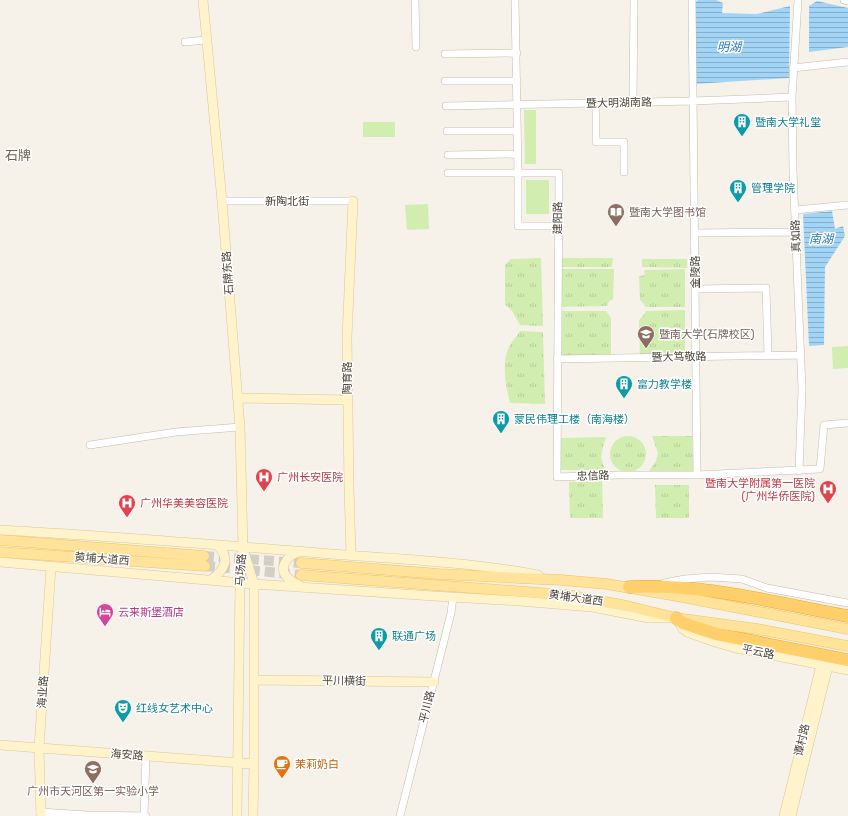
<svg xmlns="http://www.w3.org/2000/svg" width="848" height="816" font-family="Rubik,'Noto Sans SC',sans-serif">
<defs>
<pattern id="grass-tufts" width="24" height="20" patternUnits="userSpaceOnUse"><rect width="24" height="20" fill="#d1edb0"/><path d="M3 7l-1-3M5 7V3M7 7l1-3M15 17l-1-3M17 17v-4M19 17l1-3" fill="none" stroke="#b5cc98"/></pattern>
<pattern id="water-rules" width="6" height="5" patternUnits="userSpaceOnUse"><rect width="6" height="5" fill="#a2d4f6"/><path d="M0 2.5h6" fill="none" stroke="#86aec8"/></pattern>
</defs>
<rect width="100%" height="100%" fill="#f6f2ea"/>
<path fill="url(#grass-tufts)" d="M541,258L543,326L520,325L512,311L505,304V265L511,259Z
M561,258H613L612,267H561Z
M642,259H687V268L642,267Z
M558,269H614L613,299L609,301L607,306L557,307Z
M685,269V307H645L644,304L640,300L639,276L645,275L644,270Z
M685,310V357L640,358L639,320L643,316L646,311Z
M557,311H606L611,318V358L557,359Z
M520,331L543,332L545,404L510,403C506,387 501,363 509,347C512,341 517,336 520,331Z
M652,436H692L693,472L649,471L656,461L658,453Z
M610 454a18 18 0 1 1 36 0a18 18 0 1 1-36 0Z
M606,437C602,450 598,458 606,470H559V438Z
M602,481L603,518H570L569,482Z
M655,485H689V518H656Z"/>
<path fill="#d1edb0" d="M524,110H536V164H525Z
M363,122H395V137H363Z
M526,180H549V214H526Z
M428,204L429,229L407,230L405,205Z
M848,346V368L833,369L832,347Z"/>
<path fill="url(#water-rules)" d="M698,0H716L723,3L722,13L757,14L790,6L789,78L695,84V2Z
M817,1L848,8V47L809,52V6Z
M832,211L835,229L843,226L845,236L825,267L824,345L809,346L803,214Z"/>
<g fill="none" stroke-linecap="round" stroke-linejoin="round">
<path stroke="#d4cfc6" stroke-width="10" stroke-dasharray="10 5" stroke-linecap="butt" d="M204,556L301,563
M205,566L301,575"/>
<defs>
<path id="street" d="M415,0L416,47
M515,0L518,173H559L557,477L618,475H697L692,0
M798,0L792,97L793,170L802,389L799,471
M844,0L848,1
M185,42L206,40
M445,54L517,53
M793,68L848,62
M445,81H517
M633,102L634,0
M596,104V142H624V172
M446,106L693,101L792,97
M447,131H517
M448,155L518,154
M448,173H518V226H558
M222,201H353
M795,210L848,205
M695,233L796,232
M695,289L766,288L768,355
M557,359L801,355
M90,445L176,432L240,427
M697,475L820,469L824,425L848,423
M664,583L685,579L710,577L742,579L767,588L848,603
M40,812L87,815L146,816
M144,816L146,756
M400,816L451,613L453,597"/>
<path id="secondary" d="M203,0L222,201L240,427L243,547L240,582L237,816
M237,398L348,400
M0,530C111,536 221,545 331,554C400,559 470,562 538,575
M244,552L254,584V764L253,816
M351,555L349,488L347,337L353,201
M0,562L254,584L434,596L519,601L592,607L649,618H676L683,629L687,632L715,642L736,648L848,670
M211,580C225,569 231,559 217,545
M299,585C295,583 291,582 288,578C277,568 288,555 299,552
M254,680L434,682
M0,745L254,764
M41,816L39,748L51,567
M784,816L821,665
M791,816L828,666"/>
<path id="primary" d="M0,540L204,556
M0,552L205,566
M301,563L439,574L561,580L607,584L677,596L848,629
M301,575L567,595L627,606L676,618L757,629L848,646"/>
<path id="highway" d="M629,587C703,583 776,603 848,616
M676,618L683,623L716,634L848,660"/>
</defs>
<use href="#street" stroke="#c3bbab" stroke-width="8"/>
<use href="#secondary" stroke="#d9c796" stroke-width="10"/>
<use href="#primary" stroke="#eec460" stroke-width="11"/>
<use href="#highway" stroke="#eaa72f" stroke-width="13"/>
<use href="#street" stroke="#fff" stroke-width="7"/>
<use href="#secondary" stroke="#fff3cb" stroke-width="9"/>
<use href="#primary" stroke="#ffe39a" stroke-width="10"/>
<use href="#highway" stroke="#ffcf6c" stroke-width="12"/>
</g>
<defs>
<symbol id="building-pin" viewBox="-11 -11 22 30"><path d="M0 17L-7.5 6A9.5 9.5 0 1 1 7.5 6Z" fill="#0f9aa8" stroke="#fff"/><path d="M-4-6H4V6H1V3H-1V6H-4ZM-2.5-4.3h1.7v1.8h-1.7ZM.8-4.3h1.7v1.8H.8ZM-2.5-1h1.7V.8h-1.7ZM.8-1h1.7V.8H.8Z" fill="#fff"/></symbol>
<symbol id="library-pin" viewBox="-11 -11 22 30"><path d="M0 17L-7.5 6A9.5 9.5 0 1 1 7.5 6Z" fill="#8d6e63" stroke="#fff"/><path d="M-6-4Q-3-5.5-.7-3.5V5Q-3 3-6 4ZM6-4Q3-5.5 .7-3.5V5Q3 3 6 4Z" fill="#fff"/></symbol>
<symbol id="university-pin" viewBox="-11 -11 22 30"><path d="M0 17L-7.5 6A9.5 9.5 0 1 1 7.5 6Z" fill="#8d6e63" stroke="#fff"/><path d="M0-5L7-2L0 1L-7-2ZM-4 1L0 2.5L4 1V4Q0 6-4 4Z" fill="#fff"/></symbol>
<symbol id="hospital-pin" viewBox="-11 -11 22 30"><path d="M0 17L-7.5 6A9.5 9.5 0 1 1 7.5 6Z" fill="#e0444e" stroke="#fff"/><path d="M-5-5h3v3.5h4V-5h3V5h-3V1.5h-4V5h-3Z" fill="#fff"/></symbol>
<symbol id="hotel-pin" viewBox="-11 -11 22 30"><path d="M0 17L-7.5 6A9.5 9.5 0 1 1 7.5 6Z" fill="#d1479c" stroke="#fff"/><path d="M-6-4.5h1.5V1H6V5H4.5V3h-9V5H-6ZM-4 0a1.8 1.8 0 1 1 3.6 0ZM.5 0V-2.5h3Q6-2.5 6 0Z" fill="#fff"/></symbol>
<symbol id="theatre-pin" viewBox="-11 -11 22 30"><path d="M0 17L-7.5 6A9.5 9.5 0 1 1 7.5 6Z" fill="#0f9aa8" stroke="#fff"/><path d="M-5-5.5Q0-4 5-5.5V0Q5 5 0 6Q-5 5-5 0ZM-3.3-2.5H-1v1.5H-3.3ZM1-2.5H3.3v1.5H1ZM-2.8 1Q0 5.5 2.8 1Z" fill="#fff"/></symbol>
<symbol id="cafe-pin" viewBox="-11 -11 22 30"><path d="M0 17L-7.5 6A9.5 9.5 0 1 1 7.5 6Z" fill="#e8710a" stroke="#fff"/><path d="M-5.5-4.5H6V0H3Q3 3.5 0 3.5H-2.5Q-5.5 3.5-5.5 0ZM3-3.2v2h1.7v-2ZM-6 4.5H4V6H-6Z" fill="#fff"/></symbol>
<symbol id="school-pin" viewBox="-11 -11 22 30"><path d="M0 17L-7.5 6A9.5 9.5 0 1 1 7.5 6Z" fill="#8d6e63" stroke="#fff"/><path d="M0-5L7-2L0 1L-7-2ZM-4 1L0 2.5L4 1V4Q0 6-4 4Z" fill="#fff"/></symbol>
</defs>
<g fill-rule="evenodd">
<use href="#building-pin" x="732" y="112" width="20" height="27"/>
<use href="#building-pin" x="728" y="178" width="20" height="27"/>
<use href="#library-pin" x="606" y="202" width="20" height="27"/>
<use href="#university-pin" x="636" y="324" width="20" height="27"/>
<use href="#building-pin" x="614" y="374" width="20" height="27"/>
<use href="#building-pin" x="491" y="409" width="20" height="27"/>
<use href="#hospital-pin" x="254" y="467" width="20" height="27"/>
<use href="#hospital-pin" x="818" y="479" width="20" height="27"/>
<use href="#hospital-pin" x="117" y="493" width="20" height="27"/>
<use href="#hotel-pin" x="95" y="602" width="20" height="27"/>
<use href="#building-pin" x="369" y="626" width="20" height="27"/>
<use href="#theatre-pin" x="113" y="698" width="20" height="27"/>
<use href="#cafe-pin" x="272" y="754" width="20" height="27"/>
<use href="#school-pin" x="83" y="759" width="20" height="27"/>
</g>
<g text-anchor="middle" dominant-baseline="central" stroke-width="3" stroke-linejoin="round" paint-order="stroke">
<g font-size="11" fill="#4b4337" stroke="#fff">
<text transform="translate(619 103) rotate(-1)">暨大明湖南路</text>
<text x="287" y="201">新陶北街</text>
<text transform="translate(558 218) rotate(-89)">建阳路</text>
<text transform="translate(796 236) rotate(-92)">真如路</text>
<text transform="translate(695 272) rotate(-90)">金陵路</text>
<text transform="translate(228 273) rotate(-94)">石牌东路</text>
<text transform="translate(679 357) rotate(-1)">暨大笃敬路</text>
<text transform="translate(347 378) rotate(-90)">陶育路</text>
<text transform="translate(593 476) rotate(-2)">忠信路</text>
<text transform="translate(102 559) rotate(4)">黄埔大道西</text>
<text transform="translate(241 570) rotate(-86)">马场路</text>
<text transform="translate(576 598) rotate(8)">黄埔大道西</text>
<text transform="translate(758 652) rotate(12)">平云路</text>
<text transform="translate(344 681) rotate(1)">平川横街</text>
<text transform="translate(43 692) rotate(-86)">海业路</text>
<text transform="translate(427 707) rotate(-76)">平川路</text>
<text transform="translate(802 740) rotate(-77)">谭村路</text>
<text transform="translate(127 755) rotate(4)">海安路</text>
</g>
<g font-size="11" fill="#0d838f" stroke="#fff" text-anchor="start">
<text x="755" y="122">暨南大学礼堂</text>
<text x="751" y="188">管理学院</text>
<text x="637" y="384">富力教学楼</text>
<text x="514" y="419">蒙民伟理工楼（南海楼）</text>
<text x="392" y="636">联通广场</text>
<text x="136" y="708">红线女艺术中心</text>
</g>
<g font-size="11" fill="#785e54" stroke="#fff" text-anchor="start">
<text x="629" y="212">暨南大学图书馆</text>
<text x="659" y="334">暨南大学(石牌校区)</text>
<text x="93" y="791" text-anchor="middle">广州市天河区第一实验小学</text>
</g>
<g font-size="11" fill="#be3a42" stroke="#fff" text-anchor="start">
<text x="277" y="477">广州长安医院</text>
<text x="815" y="483" text-anchor="end">暨南大学附属第一医院<tspan x="815" dy="13">(广州华侨医院)</tspan></text>
<text x="140" y="503">广州华美美容医院</text>
</g>
<g font-size="11" fill="#b23c85" stroke="#fff" text-anchor="start">
<text x="118" y="612">云来斯堡酒店</text>
</g>
<g font-size="11" fill="#c56008" stroke="#fff" text-anchor="start">
<text x="295" y="764">茉莉奶白</text>
</g>
<g font-size="12" font-style="italic" fill="#257ab8" stroke="#fff">
<text x="729" y="47">明湖</text>
<text x="821" y="239">南湖</text>
</g>
<g font-size="13" fill="#6f614d" stroke="#fff">
<text x="18" y="155">石牌</text>
</g>
</g>
</svg>
